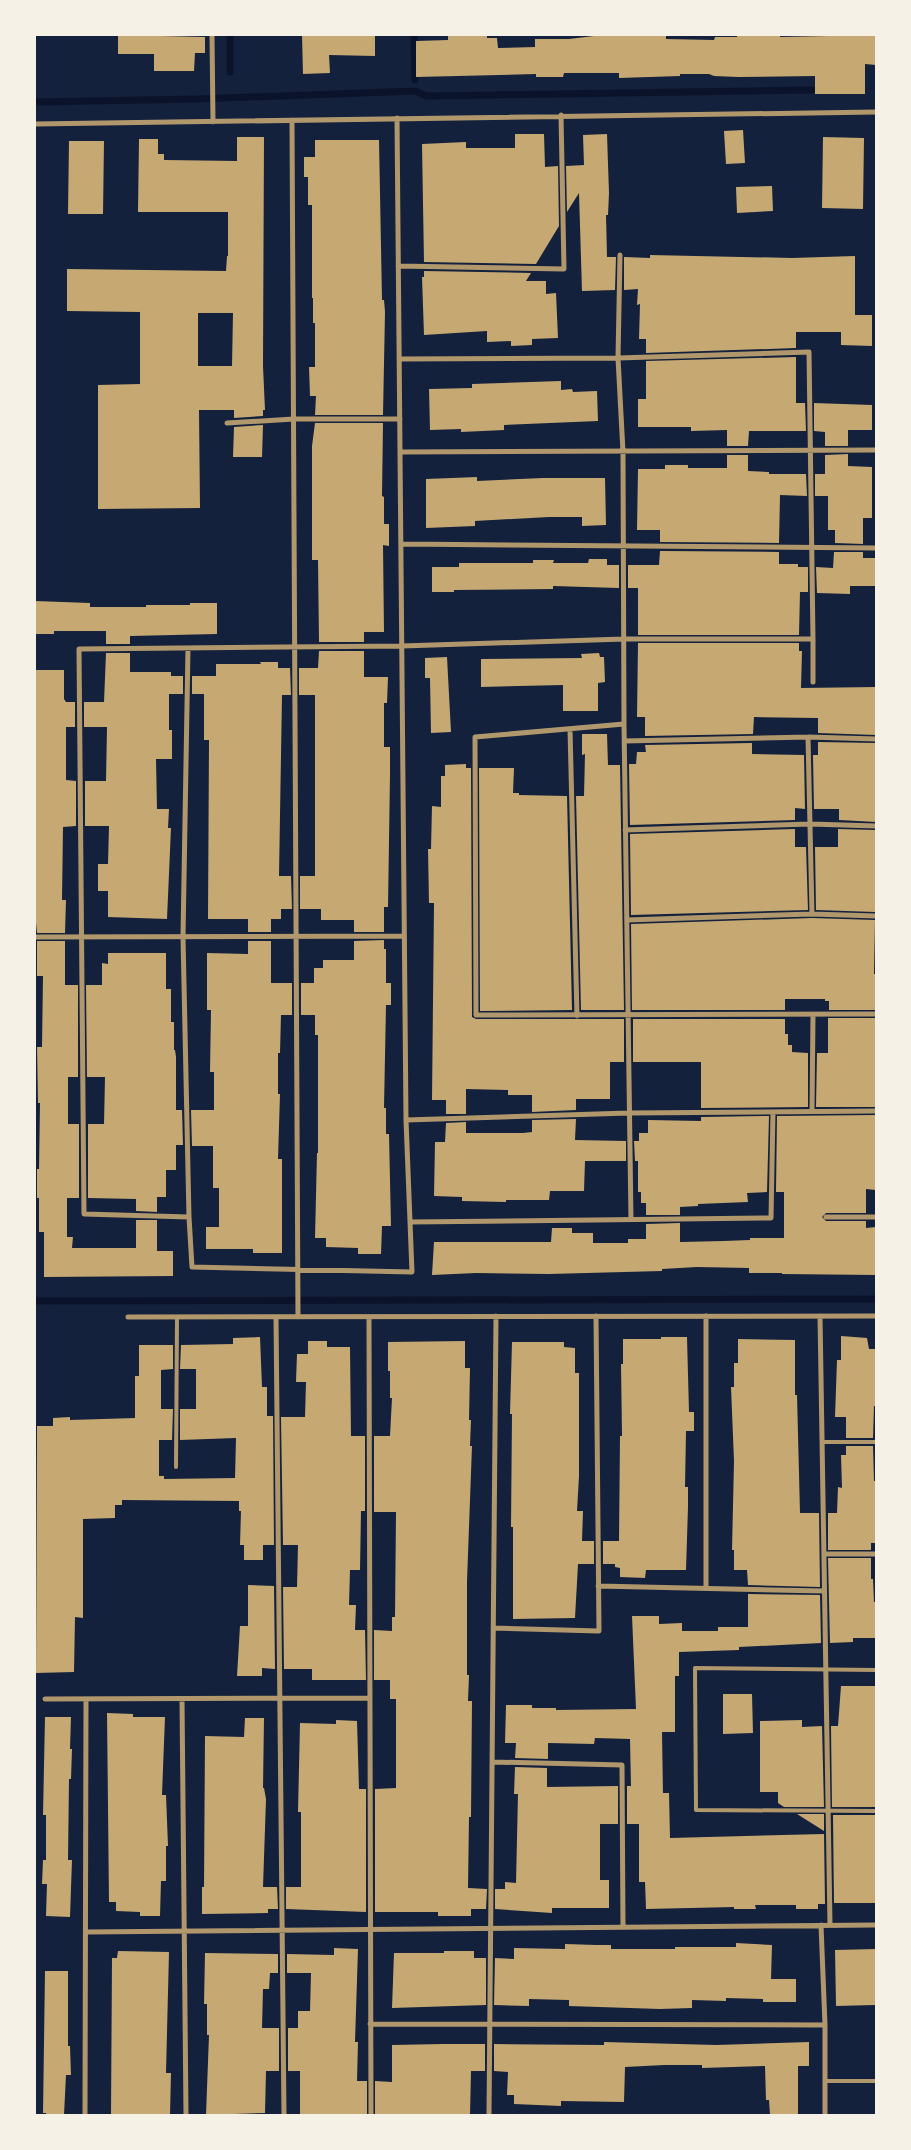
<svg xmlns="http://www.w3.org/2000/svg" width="911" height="2150" font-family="Figtree,sans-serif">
<rect width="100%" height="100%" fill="#14213d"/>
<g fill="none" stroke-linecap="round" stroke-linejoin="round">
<path stroke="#0b132b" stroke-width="7" d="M230,35V72
M414,35L415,80
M35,102L197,99L415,91L427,96L812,90
M35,1301L876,1299"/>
</g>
<path fill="#c6a872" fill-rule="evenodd" d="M118,35L205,37V53H195L194,71H154V54H118Z
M302,35H375V56L329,55L330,73L303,74Z
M487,35V38H497L498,48L535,47V39H569L594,36L666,35V39L714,40L715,37H737V35H780V37L876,35V65L865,64V94H815V76L738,77L714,76L709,74H680V76L619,78V73H564L563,77H536V74L416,77V41L448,40V36Z
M743,130L745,163L726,164L724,131Z
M515,134H544L545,167L558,166L559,226L536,264L424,262L422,144L466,142V148H515Z
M607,134L609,193L608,215H606L607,257H616L615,290L582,291L579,193L567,212L566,166L584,165L583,135Z
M237,137H264L263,366L265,410H263V416L234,418V410H199L200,508L98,509V385L140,384V312L67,311V269L226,271L227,256H228V212H138L139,139H158V154H164V160L237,161ZM198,313H233L232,366H198Z
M823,137L864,138L863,209L822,208Z
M315,140H379L382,300H384L385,312L383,415H315L316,396H310L309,367H315V323H313V298H312V205H308V177H304V157H315Z
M69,141H104L103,214H68Z
M772,186L773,211L737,213L736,187Z
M650,255L792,258L855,256V315H872V346L841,345V332H796V348L646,353V339H639L640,304L637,305L638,289L624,290V257L650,258Z
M424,271L531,273L526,281H546V294L556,293L558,338L532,339V345L511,346V341L487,342V331L424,335L422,277H424Z
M796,357V403H805L806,431H749L748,446H727V430L691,431V427H638V399H646V361Z
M561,381V390L572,389L573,392L597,391L598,421L504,425V430L461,432V429L430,430L429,389L472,388V384Z
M814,403L872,405V430H848V446H825V432L814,431Z
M315,423H383L382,496L384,497V524H389V546L383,545L384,632H364V642H319L318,560H312V446Z
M263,425L262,457H233L234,427Z
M848,454V466L872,467V518H863V544L835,543V530H828V496H815V474H825V455Z
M727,455H748V471L769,472V474H806L807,496L780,495L779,543L660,542V530H637L638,469H665V465H688V468H727Z
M477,477V481L543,478H605L606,525L582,526V517H549L475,521V526L426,528V479Z
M660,551L779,552V564H798V567H808V592H800L799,635H638V588H628V565H659Z
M834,552H863V558H876V586H850V594L817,593L816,567L833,568Z
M589,559H607V565H619V588L553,586V589L454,590V592H432V567H459V563H533V560H554L553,563H588Z
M35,601L90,603V607H146V605H190V603H217V634L130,636V644H106V631H54V634H35Z
M638,643H799V651H802L801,688L876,687V735L818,733V718L754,717L753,734L645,736V717H637Z
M319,651H364V677H388L387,703H384V747H390V774L388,907H384V932H354V920H321V909H300V876H315V695H299V668H318Z
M106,653H130V672H171V676H183V694H169V730H172V759H156L157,809H169L168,828H171L167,919L108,917V891H98V864H108L109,826H85V781H106L107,727H84V702H104Z
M599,653L600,657H604L605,682L598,683V711H563V685L481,687V659L582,658L581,654Z
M447,657L451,732L431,733L430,678H425V658Z
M260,662H278V668H290L291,695H282L279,876H291L292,909H281V919H271V932H248V919H208L209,740H204V694H192V676H216V664H261Z
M35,670H64V699L66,702H75V727H66V780L76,781V826L63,827L62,900H66L65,933H37L36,923Z
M582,734H607L608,765H620L624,1010H581L576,796H584L585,754L582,755Z
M818,742L876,743V822L839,820V809H814L813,755H818Z
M752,743V754L804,755L805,809L795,808V820L630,825L629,764H636L637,752H646L645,745Z
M466,764V768H471L472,1017L476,1019H624V1062H610V1099H576V1110L532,1112V1095H508V1090L466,1089V1114H446V1100H432L434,903H429L428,849H431L432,806L441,807V776H445V765Z
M479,768H514L513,793H519V795L567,796L572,1010L480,1011Z
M795,829V847H806L808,910L631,915L630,834Z
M838,829L876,830L875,912L816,910L815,847H838Z
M812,918L875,920L874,974H876V1010H829V1001H825V999H785V1010H632L631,924Z
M384,940V949H386V983H391V1005H386L384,1108H386V1134H389L391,1226H382L381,1254H358V1248L326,1247V1238H315L317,1153H318V1035H315V1015H301V983H314V968H323V960H354V941Z
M37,941H65V985H78V1077H68V1124H79V1198H67V1237H73L72,1248H136V1220H157V1251H173V1276L44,1277V1232H39V1198H37V1169H39L40,1103H38L37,1047H42L43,976H37Z
M248,941H271V983H292V1015H281L280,1053H278V1094H280L278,1159H282V1253H253V1249H206V1227H219V1188H213V1146H192L191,1110H214V1072H210L211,1010H207V953L248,954Z
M108,953H166V989H171V1022H174V1050H175L176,1057V1110H182L183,1145H176V1170H166V1197H157V1212L136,1211V1199L88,1198V1124H104L105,1077H87L86,985H102V963L108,964Z
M828,1018H876V1107H816L817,1053H828Z
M633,1019H785V1034H788V1045H792V1052L808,1053V1107L701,1108V1062H633Z
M876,1115V1190L866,1189V1213H826L822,1217L826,1221H866V1228L876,1227V1275L782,1274V1273H749V1268L697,1267L662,1269V1271L549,1274L476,1273L432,1275L434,1242H551L552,1228H572V1233H593V1243H628V1239H646V1224L680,1223V1242L724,1241L750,1240V1238H784V1192H776L777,1116Z
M769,1116L767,1192L747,1193L748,1202L698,1204V1206L680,1207V1215H646V1203H641V1192H638V1161H635L634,1141H639V1133H648V1120L701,1121V1117Z
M576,1119L575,1140L626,1141V1161H585L584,1191H550L549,1200H506V1202L462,1201V1197L434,1196L435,1142H445L446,1123L466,1122V1133H523L532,1132V1120Z
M841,1336L867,1338L869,1349H876V1406H874L873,1438H846V1417H835L837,1360H841Z
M260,1337L262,1387H267V1416H273L274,1545H263V1560H244V1545H240L241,1511H239V1501L122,1500V1505H115V1518L83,1519V1618L75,1617L74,1672L36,1673L37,1426H53V1418L70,1417V1420L135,1418V1376H139V1345H173V1369L161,1370V1409H173L172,1440H159V1476H164V1479L235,1478L236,1438L180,1440V1409H196V1369H180L181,1345L233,1344V1338Z
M661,1337H687L689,1412H694V1431H686L685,1487H688V1507L686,1570H646L645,1578L620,1577V1568L615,1567V1564H603V1541H619L620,1436H622L621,1364H623V1339H661Z
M738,1339L795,1340V1395H797L800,1513H819L820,1587L748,1585L747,1570H734V1550H732L734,1461L731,1387H734V1363H738Z
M308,1341H327V1347H350L351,1436H365V1511H361L360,1570H350L349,1605H356L355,1630H365L366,1680H312V1669H284L283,1587H297L298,1545H283L281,1417H305L306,1382H296L297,1354H308Z
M465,1341V1368H470L469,1420H471L470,1446H472L467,1581V1675H469L468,1701H472L471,1817H469L468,1888L487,1889L486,1909H471V1916H438V1912H375V1789L396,1788V1699H390V1680H374V1630L392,1631V1617H395L396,1512H374V1436H390L392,1398H390V1371H388V1342Z
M512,1342H564V1347L575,1348V1373H579V1476L577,1511H583L582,1541H594V1564H578L575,1618L513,1619V1527H511L512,1414H510Z
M846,1446H873L874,1481H876V1543H871V1550H828V1513H837L838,1487L842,1488L841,1455H846Z
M828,1558H871V1579H873L874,1602H876V1638H853V1642L830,1643Z
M248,1585L274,1586L275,1669L262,1668V1676H237L240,1626H248Z
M748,1594L820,1595L821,1643L739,1647V1650L679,1652V1676H675V1732H662L663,1793H669L670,1838L824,1834L825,1904H818V1909H796V1905H755L756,1909H734V1907L646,1909L645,1882H639V1824H627V1786H631L630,1739L595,1738L594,1744L548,1743V1759L515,1758L516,1743H505L506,1705H532V1708H556V1710L636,1709L632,1616H659V1624L682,1623V1631H718V1627H748Z
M841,1686H876V1807H832L831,1726H838Z
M723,1694H752L753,1733L723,1734Z
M107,1713L133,1714V1717H165L162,1795H166L168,1846H166V1881H161L160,1916H140V1912L116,1911V1902H109Z
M45,1717H71L70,1749H72L71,1779H69L68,1860H72L70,1917L46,1916L47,1884H42L43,1860H46V1815H43Z
M245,1718H264L263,1788H264L266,1799L263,1887H277L278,1909H268V1913L202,1914V1887H204L205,1736L244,1737Z
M336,1720L357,1721L359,1789H366V1912L286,1909V1887H301V1812H298L300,1723L336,1724Z
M802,1720V1727L822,1726L824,1807H784L778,1803V1792H760V1721Z
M515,1767L547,1768V1787L618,1786V1824H600V1880H609V1908H552V1913L495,1909V1889H505V1882L516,1883L518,1794H514Z
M797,1814H824V1831Z
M833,1815H876V1903H834Z
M736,1943L772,1945L771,1979H796V2002H763V1999L726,1998V2001L692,2000V2008L660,2009L569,2006V2000L529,1999V2006L494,2005L495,1958L514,1959V1948L565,1949V1944L596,1945H611V1949H675V1947H736Z
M334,1948L358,1949L355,2042H358L357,2081H367V2115H300V2071H288V2028H298V2011H310L311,1973H287V1954L334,1955Z
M876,1949L875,2005L836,2006L835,1950Z
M118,1951L169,1952L166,2073H171L170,2115H111L112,1958H117Z
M444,1951H474V1958H486V2005L392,2008L394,1953H444Z
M205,1953L278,1954V1973H270L269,1989H263L262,2028H279V2071H266L265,2113L206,2115L209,2035H207V2004H204Z
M45,1971H68V2046H70L71,2075H66L64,2115H46V2113H43Z
M604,2042L716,2045L809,2042V2066H798V2115H770L769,2100H766L765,2066L702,2068V2065H664L625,2067L624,2102L561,2101V2106L514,2104V2095H507L508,2072L494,2071V2044L604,2045Z
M443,2044H485V2071H471L470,2115H375V2081L392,2082V2045Z"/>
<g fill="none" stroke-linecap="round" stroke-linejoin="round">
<path stroke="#b1986c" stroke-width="4" d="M822,1442H876
M176,1467L177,1317
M876,1670L695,1668L696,1810L876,1811
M825,2081H876"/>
<path stroke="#b1986c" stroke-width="5" d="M212,35L213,122
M397,118L406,1120
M292,120L298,1317
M35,124L876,112
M620,255L618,358L623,452L624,724L631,1220
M398,266L564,269L561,115
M399,359L618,358L809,352L813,639H624L402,646L79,649L84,1214L189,1217L192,1267L412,1272L406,1120L629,1113L876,1111
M227,423L294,419H400
M400,452L876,450
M401,544L876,548
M188,648L183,937L189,1217
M813,682V639
M624,724L475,737L476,1015L876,1014
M570,729L577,1016
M808,737L812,914
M624,741L808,737L876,739
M625,830L810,824L876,826
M627,920L812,914L876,916
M35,937L403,936
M812,1112L813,1015
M826,1217H876
M410,1222L771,1218L773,1112
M706,1316V1588
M820,1316L830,1925
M128,1317L876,1316
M276,1317L284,2115
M369,1317L371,2115
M824,1554H876
M598,1586L824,1591
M493,1628L599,1631L596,1316
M45,1699L370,1698
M182,1699L186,2115
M492,1762L622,1765L623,1927
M821,1925L825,2025V2115
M86,1932L876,1925
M370,2024L825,2025
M85,2115L86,1700
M489,2115L496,1316"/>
</g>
<rect width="911" height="2150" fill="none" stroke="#f6f1e7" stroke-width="72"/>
</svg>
